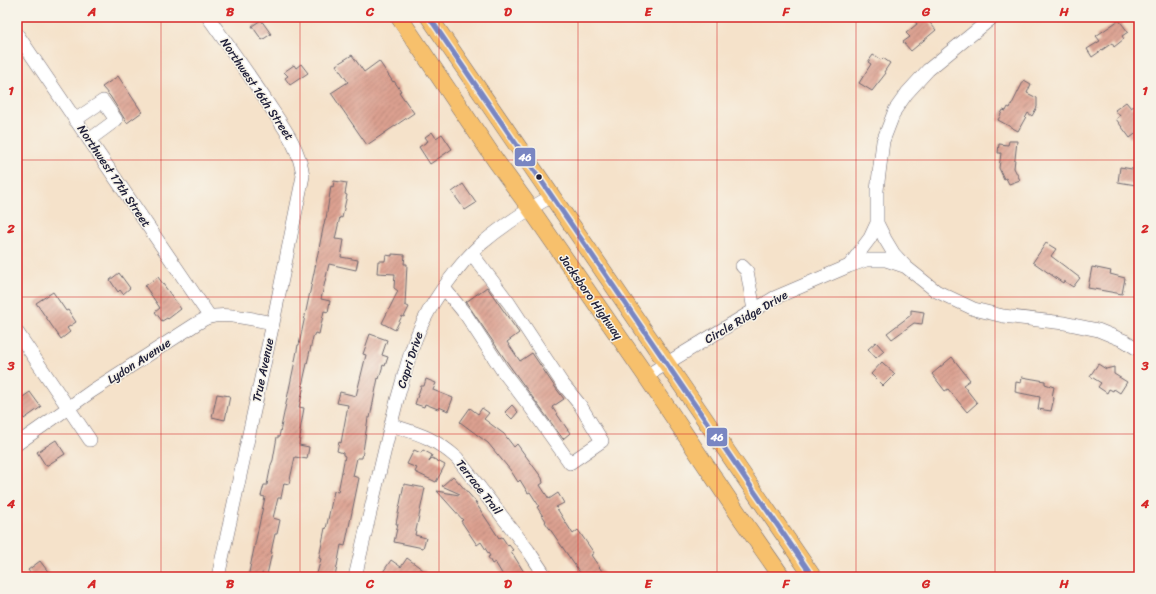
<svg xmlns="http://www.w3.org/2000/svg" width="1156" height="594" font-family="Sriracha,sans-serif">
<defs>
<pattern id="building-hatch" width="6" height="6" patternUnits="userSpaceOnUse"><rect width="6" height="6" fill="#dca090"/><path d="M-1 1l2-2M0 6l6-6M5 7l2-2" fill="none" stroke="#b28277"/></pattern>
</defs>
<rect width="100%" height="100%" fill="#f7f3e8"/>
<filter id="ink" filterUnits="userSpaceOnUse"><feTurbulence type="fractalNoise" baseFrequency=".025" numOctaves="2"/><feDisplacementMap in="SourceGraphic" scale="8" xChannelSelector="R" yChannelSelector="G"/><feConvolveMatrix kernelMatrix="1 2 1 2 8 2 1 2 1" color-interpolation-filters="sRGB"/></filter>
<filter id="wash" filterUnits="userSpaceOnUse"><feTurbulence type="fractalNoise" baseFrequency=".012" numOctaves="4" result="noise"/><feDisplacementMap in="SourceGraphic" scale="16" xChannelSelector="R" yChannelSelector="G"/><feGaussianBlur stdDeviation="0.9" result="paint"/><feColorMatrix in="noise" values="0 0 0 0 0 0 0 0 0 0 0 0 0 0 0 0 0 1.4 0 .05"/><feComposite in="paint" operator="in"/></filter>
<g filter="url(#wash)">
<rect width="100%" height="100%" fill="#f5e2ca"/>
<g id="blocks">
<path fill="url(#building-hatch)" d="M912,17H925L936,30L911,51L903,42L910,37L906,33L917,24Z
M261,20L271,34L262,40L252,26Z
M1119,20L1128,32L1122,36L1124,39L1114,47L1112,43L1092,57L1087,49L1100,41L1096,36Z
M352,55L364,72L379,61L393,82L394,81L401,91L399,92L414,113L367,145L331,93L348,82L336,65Z
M873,55L881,60L883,58L890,63L884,72L886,73L872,91L859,83L871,64L868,62Z
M301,64L308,73L290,85L285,78L288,76L284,72L294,65L296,68Z
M118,76L142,112L127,123L110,96L102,87Z
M1024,80L1031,84L1027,93L1037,98V107L1032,116L1028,113L1018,131L998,120L1003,110L1006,111L1008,107L1010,108Z
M1126,102L1131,108L1134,106L1139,113V131L1130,138L1116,119L1120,116L1115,110Z
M432,132L436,138L442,134L452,149L430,164L419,147L428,141L425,137Z
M1009,141H1017L1014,168L1020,180L1009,184L1006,178L1004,179L999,168L1001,153H998L999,144L1008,145Z
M1120,167L1138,170L1136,185L1118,182Z
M334,181L347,183L345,194L347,195L342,218L340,217L335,239L344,240L341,257L358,260L356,270L329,264L321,299L330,301L328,312L324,311L319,334L315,333L313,337L302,386H304L299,407L304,408L300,431H301L299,445L309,447L307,459L295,457L289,484L284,483L281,498H278L273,518L280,520L277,534H275L271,552H272L267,575L262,573L261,577H248L265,497L261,496L264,485H267L271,465L273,460L277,437H279L296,356L298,345H299L325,219H326L331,186L333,187Z
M463,184L476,203L465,210L452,192Z
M1046,243L1056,249L1051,256L1080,278L1073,287L1064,281L1063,283L1033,262Z
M392,254L405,255L404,264H407L405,305L409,307L404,317L402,316L395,330L382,323L398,291L394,288L395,274L377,273L378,261H385L386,255L392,256Z
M1092,267L1111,271L1110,274L1125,278L1122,294L1088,288Z
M119,273L130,288L123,294L120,290L118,292L110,280Z
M158,277L181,309L168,319L167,318L162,321L155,312L160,308L145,286Z
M487,287L519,333L507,342L520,361L532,353L555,387L564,399L552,407L570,433L563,439L509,365L466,302Z
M53,292L66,311L68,310L76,322L67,328L70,332L61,339L36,303Z
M911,310L924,312L922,324L914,323L892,339L887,333L911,315Z
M370,334L387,340L382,355L388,357L385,366L383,365L379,379L378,378L370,418H368L362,458H357L353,476L359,478L345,546L341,545L335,577H316L321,559L319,558L325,528L326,529L334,491L338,492L345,456L343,455V453L337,451L339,442L341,443L348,405L337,403L340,392L356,396L366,355L363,354Z
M876,342L884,351L876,358L868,349Z
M952,357L970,380L963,385L977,403L967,412L948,389L945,391L932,374Z
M882,362L895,374L883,386L871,374Z
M1098,364L1106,369L1114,367V374L1127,382L1120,393L1114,389L1113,391L1109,389L1107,393L1098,387L1101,383L1090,376Z
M1022,377L1045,381V384L1054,387L1052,397L1054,398L1051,411L1038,409L1040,397L1015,392L1016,382L1021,383Z
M426,379L436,383L433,390L453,398L448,411L439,407L438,409L425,404L424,407L415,404L421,386H424Z
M30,392L41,407L24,419L21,414L17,417V401Z
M217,394L230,396L225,420L212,417Z
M512,405L518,412L512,419L505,412Z
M470,408L478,414L482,408L489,413L484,419L504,434L514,447L517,444L542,478L543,483L540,485L549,499L558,493L564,503L556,507L573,534L578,530L594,553L591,555L606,577H583L545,522L546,521L537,507L539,506L530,492L528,493L520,480L518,482L511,471L488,443L460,422Z
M56,440L65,454L46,466L37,452Z
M414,450L421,453L423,450L432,455L429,462L432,458L445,465L436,482L415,472L417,468L407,464Z
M453,476L477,503L475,502L499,538L502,537L508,546L509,545L513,550L511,551L527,577H504L495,562L492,564L488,557L490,556L481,542L477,545L461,521L463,520L437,491L459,495L460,494L442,486Z
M404,484L425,488L415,535L426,538L423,548L394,542L398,524H396Z
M407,558L426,572L423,577H391L383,572L391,560L401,567Z
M40,561L50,574L45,577H33L28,570Z"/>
</g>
</g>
<g filter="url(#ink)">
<use href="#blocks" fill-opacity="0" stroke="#6c656d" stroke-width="1"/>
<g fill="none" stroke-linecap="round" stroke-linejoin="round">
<defs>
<path id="minor" d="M208,17C229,47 251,77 271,108C285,129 300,150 303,176L273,323L218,577
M17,34L210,317
M75,120L103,101L116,120L89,140
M877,223L885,239L894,254L906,267L936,291L974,309L1003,316L1064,323L1098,330L1125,341L1139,350
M742,266L747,271L754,310
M849,266L870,238L877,223V190L883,141L895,110L907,93L928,70L993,17
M444,288L466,315L502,370L531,408L570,463L602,441L580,405L562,383L509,303L472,254
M17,332L90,440
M646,376L774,298L849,266L866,260H886L904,266
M391,425C419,434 433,437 457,458L528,550L546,577
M17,444L92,391L196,324C200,322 205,318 210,317C225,312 258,320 273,323
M355,577C369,518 382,459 397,400C405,373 411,345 424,320C435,297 461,262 480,245C502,226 527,210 552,196"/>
<path id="major" d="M399,17L496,161L530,208L646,376L743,521L782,577
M429,17L813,577"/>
</defs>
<use href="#minor" stroke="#6c656d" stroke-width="14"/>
<use href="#major" stroke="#6c656d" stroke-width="18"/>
<use href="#minor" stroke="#fff" stroke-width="13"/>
<use href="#major" stroke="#f7c06c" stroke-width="17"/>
<defs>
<path id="bus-1" d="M429,17L813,577"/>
</defs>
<use href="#bus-1" stroke="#f7f3e8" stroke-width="8"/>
<use href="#bus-1" stroke="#7986c2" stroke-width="5"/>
</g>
</g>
<path fill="none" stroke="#d62828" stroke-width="1" stroke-opacity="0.55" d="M161,17V577M300,17V577M439,17V577M578,17V577M717,17V577M856,17V577M995,17V577M17,160H1139M17,297H1139M17,434H1139"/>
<circle fill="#22223b" stroke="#f7f3e8" stroke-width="1.5" cx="539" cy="177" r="3.5"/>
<g text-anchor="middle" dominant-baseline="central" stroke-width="3" stroke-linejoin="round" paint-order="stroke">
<g font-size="12" fill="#22223b" stroke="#f7f3e8">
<text transform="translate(257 89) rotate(56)">Northwest 16th Street</text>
<text transform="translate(114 176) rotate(56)">Northwest 17th Street</text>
<text transform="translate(591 297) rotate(55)">Jacksboro Highway</text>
<text transform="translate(746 317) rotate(-30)">Circle Ridge Drive</text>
<text transform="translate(410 360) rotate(-72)">Capri Drive</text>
<text transform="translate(139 361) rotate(-33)">Lydon Avenue</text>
<text transform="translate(263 370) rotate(-78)">True Avenue</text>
<text transform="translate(479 487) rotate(52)">Terrace Trail</text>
</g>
</g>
<g stroke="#f7f3e8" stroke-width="1.5">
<rect x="514" y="147" width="22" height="20" rx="4" fill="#7986c2"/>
<rect x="706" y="427" width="22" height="20" rx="4" fill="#7986c2"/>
</g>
<g font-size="11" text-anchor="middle" font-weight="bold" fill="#fff">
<text x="525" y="161">46</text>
<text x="717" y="441">46</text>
</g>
<rect width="1156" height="594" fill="none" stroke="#f7f3e8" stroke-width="44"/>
<rect x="22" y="22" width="1112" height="550" fill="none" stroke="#d62828" stroke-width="1.5"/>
<g font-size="13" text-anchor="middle" font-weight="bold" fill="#d62828">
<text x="92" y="16">A</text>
<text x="230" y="16">B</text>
<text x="370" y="16">C</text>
<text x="508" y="16">D</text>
<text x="648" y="16">E</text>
<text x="786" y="16">F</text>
<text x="926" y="16">G</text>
<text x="1064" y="16">H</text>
<text x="11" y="95">1</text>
<text x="1145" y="95">1</text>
<text x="11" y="233">2</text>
<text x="1145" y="233">2</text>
<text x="11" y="370">3</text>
<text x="1145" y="370">3</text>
<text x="11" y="508">4</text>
<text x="1145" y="508">4</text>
<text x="92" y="588">A</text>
<text x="230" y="588">B</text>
<text x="370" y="588">C</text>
<text x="508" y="588">D</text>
<text x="648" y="588">E</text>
<text x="786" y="588">F</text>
<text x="926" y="588">G</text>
<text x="1064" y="588">H</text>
</g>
</svg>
